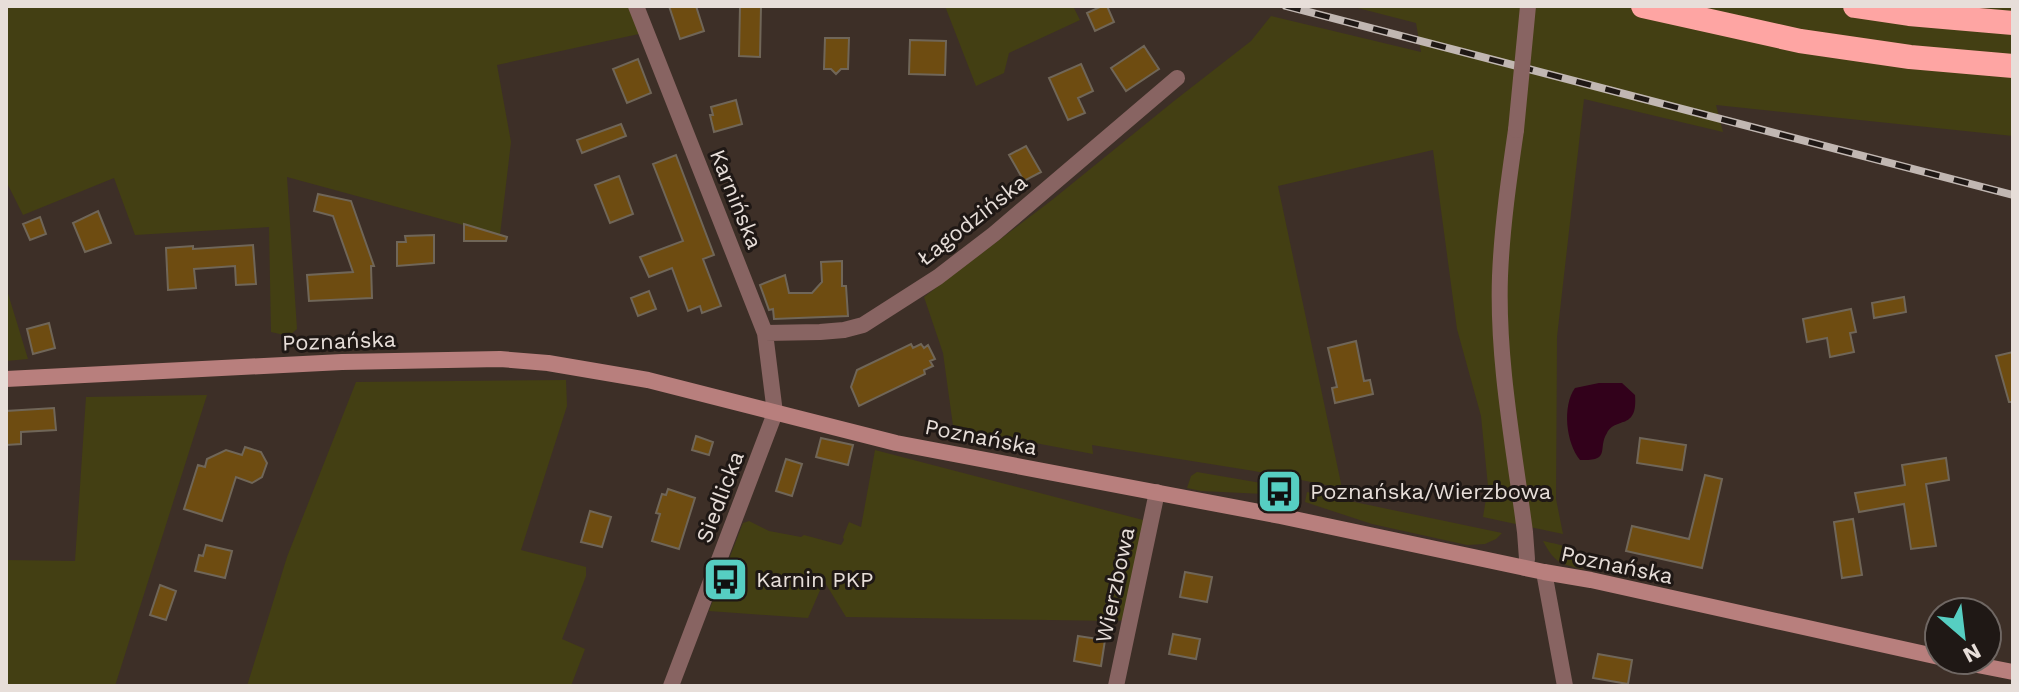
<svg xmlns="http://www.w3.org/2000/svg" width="2019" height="692" font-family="'Work Sans',sans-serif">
<rect width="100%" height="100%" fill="#3d2f27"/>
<path fill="#433f13" d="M6,6H640L648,32L497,65L511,142L500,235L287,177L297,329L289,336L271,332L269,227L135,235L114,178L23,215L6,181Z
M945,6H1073L1080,20L1009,53L1004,73L976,86Z
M1350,6H2013V136L1716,105L1723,132L1584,99L1557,337L1556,499L1563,534L1483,517L1488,486L1481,416L1457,329L1433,150L1278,186L1342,488L1254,471L1092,445L1093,454L1030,442L954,433L943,353L924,297L1052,200L1174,101L1251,41L1271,16L1421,52L1416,23Z
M6,287L28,359L6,361Z
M566,380L567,406L521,550L586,567V576L562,639L585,649L571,686H247L287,557L356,382Z
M207,395L115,686H6V560L75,561L86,397Z
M875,450L1147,521L1134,619L1117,621L846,617L824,581L808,618L709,611L743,523L749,521L769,531L801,537L804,535L841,545L844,540L843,537L849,522L861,527Z
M1197,472L1267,484L1264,494L1201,491L1187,488L1191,476Z
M1307,492L1502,533L1496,539L1485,544L1467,545L1372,524L1305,502Z
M1543,541C1564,546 1572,545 1584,565L1582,569C1560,564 1554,562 1543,541Z"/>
<path fill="#32011b" d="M1599,383H1622L1635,395C1638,431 1616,416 1607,433C1597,449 1612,461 1580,460C1566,443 1562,406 1575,388Z"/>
<path fill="#6e4c11" stroke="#706658" stroke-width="2" d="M669,6H696L704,31L680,39Z
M740,6H761L760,57L739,56Z
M1102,6H1107L1114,22L1095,31L1087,13Z
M825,38H849L848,69H841L836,74L831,69H824Z
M910,40L946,41L945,75L909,74Z
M1144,46L1159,69L1126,91L1111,68Z
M638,59L651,93L627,103L613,69Z
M1081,64L1093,91L1078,98L1085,113L1068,120L1049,78Z
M736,100L742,124L714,132L710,115H713L711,107Z
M621,124L626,136L582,153L577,140Z
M1026,146L1041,172L1024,181L1009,155Z
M676,155L714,255L703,259L721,306L702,313L700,306L688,311L672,268L649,277L640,257L683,241L653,164Z
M619,176L633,214L610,223L595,185Z
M318,194L351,201L374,266H371L372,298L309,301L307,275L353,272L333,216L314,211Z
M98,211L111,243L85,252L73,223Z
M40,217L46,234L30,240L23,224Z
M464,224L507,237L506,241H464Z
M434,235V263L397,266V242H406L405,236Z
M253,245L256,284L236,285L235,266L194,269L196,288L168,290L166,248L193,246V249Z
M842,261V286H846L848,316L774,319L773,309L769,310L760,285L785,275L789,293H812L822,282L821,262Z
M649,291L656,309L638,316L631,298Z
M1904,297L1906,312L1874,318L1872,303Z
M1851,309L1856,332L1850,333L1854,352L1830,357L1827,338L1807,342L1803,319Z
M49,323L55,348L33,354L27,329Z
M1356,341L1364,381L1370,380L1373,394L1335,403L1332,388L1337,387L1328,348Z
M911,344L913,348L921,344L924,348L928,345L935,359L930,361L933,366L924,370L925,374L859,406L851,387L857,370Z
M2013,352V402H2009L1996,356Z
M54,408L56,430L21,432V444L6,445V411Z
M696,436L713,442L709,455L692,450Z
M821,438L853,445L848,465L816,457Z
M1640,438L1686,445L1682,470L1637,463Z
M245,447L261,452L267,463L262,477L252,483L236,477L222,521L184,509L198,465L205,467L207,459L226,450L242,455Z
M1946,458L1949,480L1926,484L1936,546L1911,549L1904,504L1859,512L1855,493L1905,485L1902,465Z
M786,459L802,464L792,496L776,491Z
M1705,475L1722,479L1702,568L1626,551L1632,526L1689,539Z
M668,489L695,498L679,549L652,541L660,514L656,513L662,494L666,495Z
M590,511L611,517L602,547L581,542Z
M1853,519L1862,575L1842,578L1834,522Z
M206,545L232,551L225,578L195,571L199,555L203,556Z
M1185,572L1212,577L1207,602L1180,597Z
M160,585L176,591L166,620L150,615Z
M1173,634L1200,639L1196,659L1169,654Z
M1078,636L1105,640L1101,666L1074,661Z
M1598,654L1632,660L1628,684L1593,678Z"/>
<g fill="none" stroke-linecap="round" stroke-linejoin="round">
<path stroke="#886462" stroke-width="16" d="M636,6L765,333L775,413L671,686
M765,333L820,332L844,330L863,325L938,277L994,234L1177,78
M1544,572L1565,686
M1116,686L1157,492"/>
<path stroke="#886462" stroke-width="16" d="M1516,130C1509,178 1502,227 1500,276C1497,361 1514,448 1525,532L1527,559L1525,568"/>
<path stroke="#b87f7d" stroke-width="16" d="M6,379L342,362L500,359L548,363L648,380L896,443L1280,516L1544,572L1591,580L1939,657
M1952,660L2013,672"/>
<path stroke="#fea5a3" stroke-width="24" d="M1643,6L1800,41L1910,57L2013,66
M1855,6L1909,14L2013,23"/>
<defs>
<path id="rail" d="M1286,6L2013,195"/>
</defs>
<use href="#rail" stroke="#c1b7b2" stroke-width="8"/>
<use href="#rail" stroke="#1f1815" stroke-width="5" stroke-dasharray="15" stroke-linecap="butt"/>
<path stroke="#886462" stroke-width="16" d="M1516,130L1528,6"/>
</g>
<defs>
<symbol id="bus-square" viewBox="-11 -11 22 22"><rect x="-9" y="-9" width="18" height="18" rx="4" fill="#56cec2" stroke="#1f1815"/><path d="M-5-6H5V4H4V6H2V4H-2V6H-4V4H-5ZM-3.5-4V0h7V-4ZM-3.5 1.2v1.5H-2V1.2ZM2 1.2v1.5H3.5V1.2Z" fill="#111"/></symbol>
</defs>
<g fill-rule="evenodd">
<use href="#bus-square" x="1254" y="466" width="51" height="51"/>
<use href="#bus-square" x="700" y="554" width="51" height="51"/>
</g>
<g text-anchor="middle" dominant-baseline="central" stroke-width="6" stroke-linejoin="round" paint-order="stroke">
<g font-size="22" fill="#e7ded9" stroke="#1f1815">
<text transform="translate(736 199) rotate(68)">Karnińska</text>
<text transform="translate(972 220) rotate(-38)">Łagodzińska</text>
<text transform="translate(339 341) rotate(-2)">Poznańska</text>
<text transform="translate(981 437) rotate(11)">Poznańska</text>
<text transform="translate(720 497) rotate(-69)">Siedlicka</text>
<text transform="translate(1617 565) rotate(12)">Poznańska</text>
<text transform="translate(1115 585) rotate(-78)">Wierzbowa</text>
</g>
<g font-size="22" fill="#e7ded9" stroke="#1f1815" text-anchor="start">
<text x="1310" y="491">Poznańska/Wierzbowa</text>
<text x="756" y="579">Karnin PKP</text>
</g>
</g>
<rect width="2019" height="692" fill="none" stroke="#e7ded9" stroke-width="16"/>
<g transform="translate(1963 636) rotate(152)"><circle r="38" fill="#1f1815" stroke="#6f6763" stroke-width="2"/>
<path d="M0-6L14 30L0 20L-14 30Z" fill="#56cec2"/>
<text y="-12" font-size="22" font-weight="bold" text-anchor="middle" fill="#e7ded9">N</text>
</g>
</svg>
